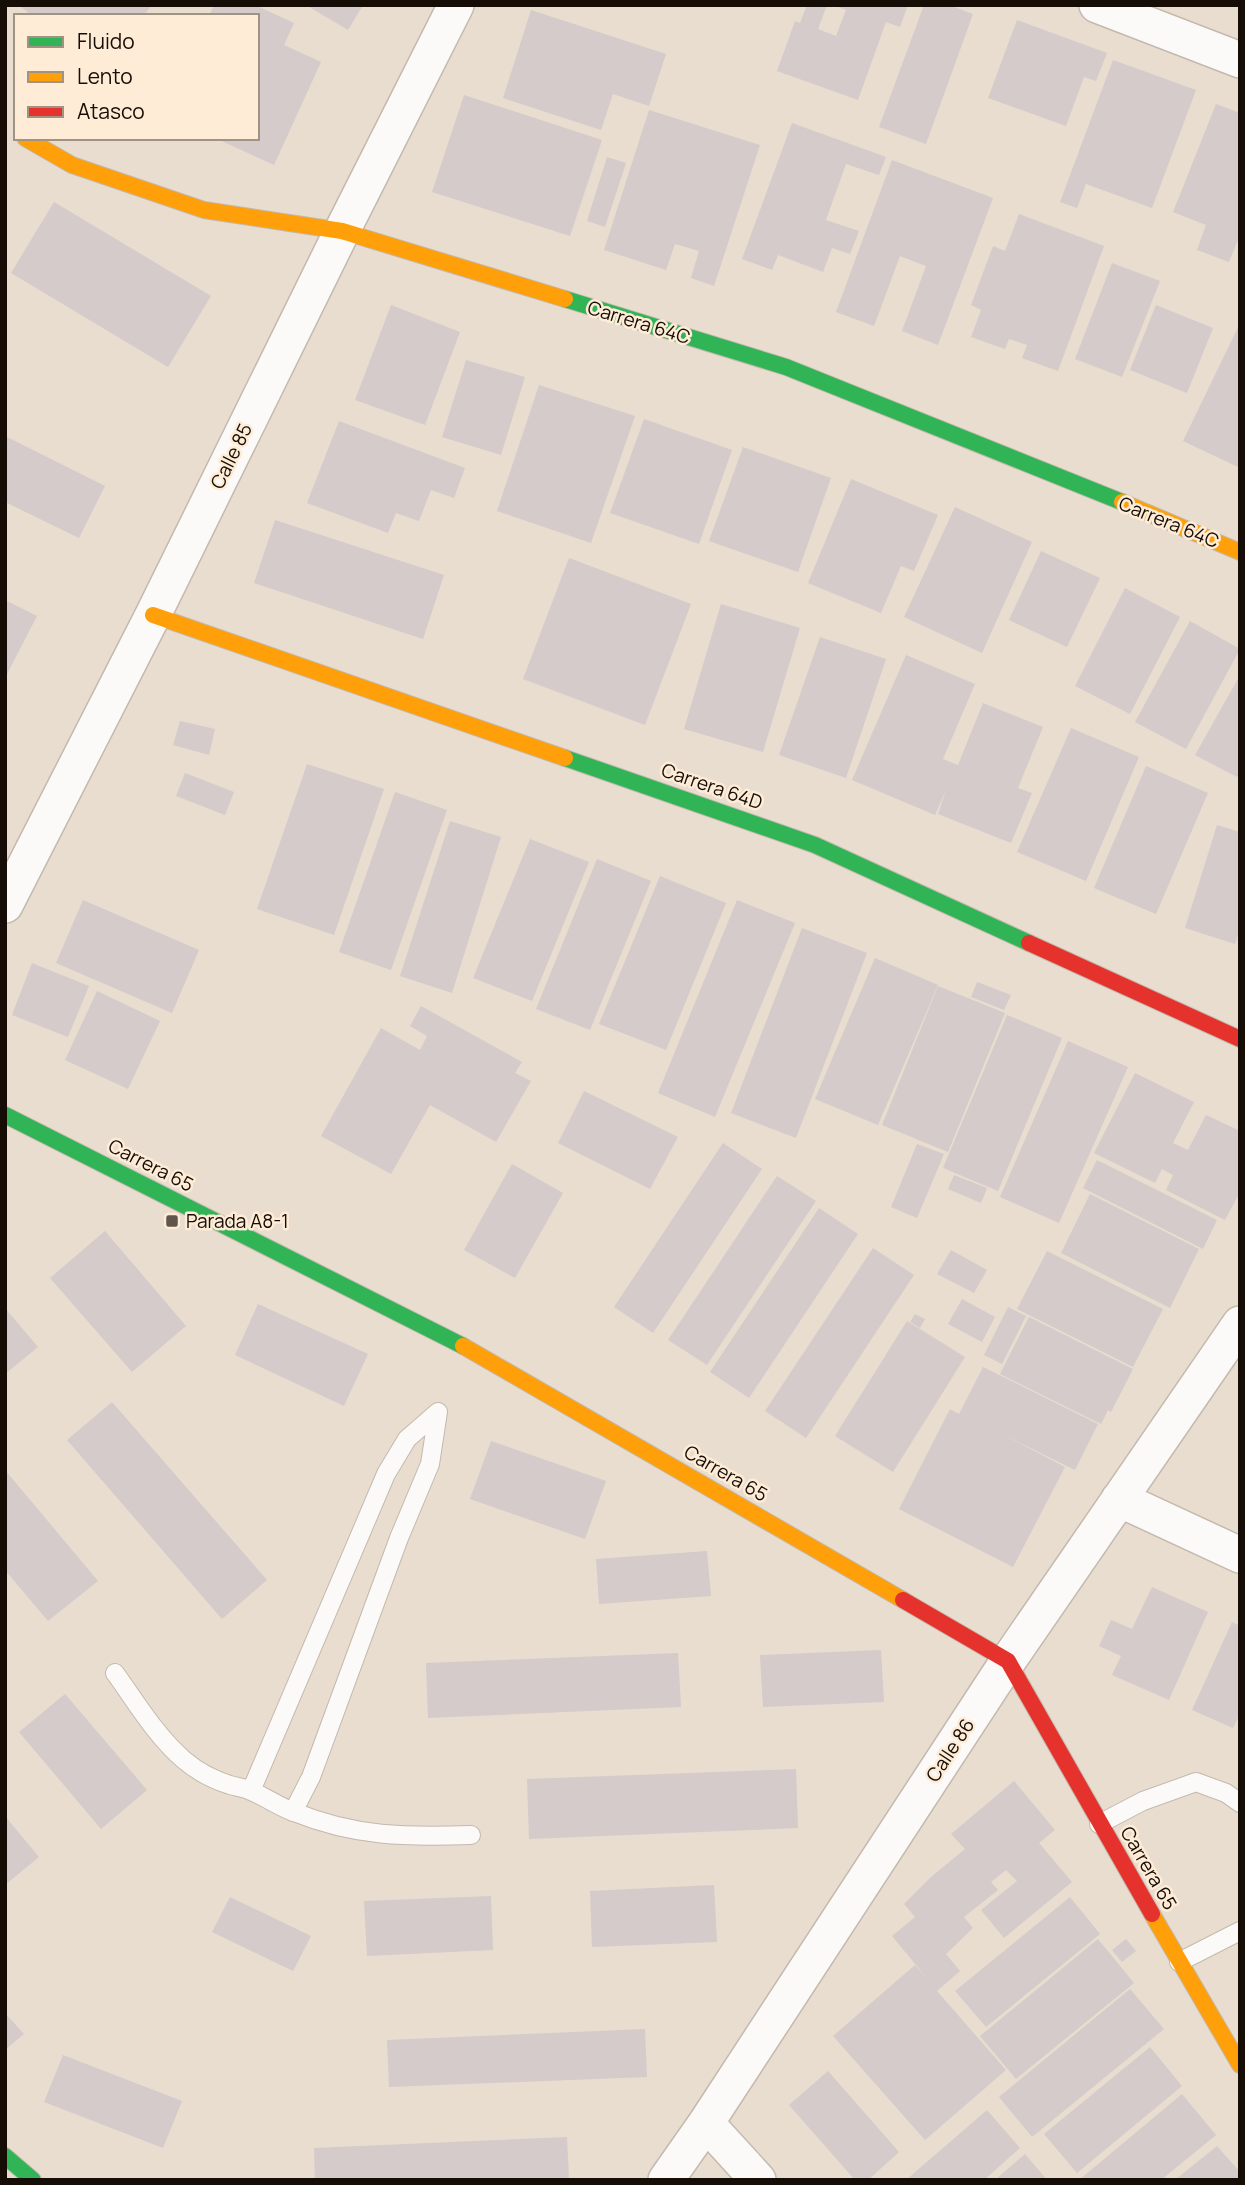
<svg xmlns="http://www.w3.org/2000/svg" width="1245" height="2185" font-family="Manrope,sans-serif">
<rect width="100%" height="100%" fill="#e9ddcf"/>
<path fill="#d4cbca" d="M19,5H152L143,16H32Z
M214,5H255L294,23L284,45L321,62L274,165L215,138H257V16H209Z
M306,5H363L348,30Z
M807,5H827L818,29L836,36L846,10L833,5H908L900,27L886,22L858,100L777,71L795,21L800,23Z
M924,5H949L973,14L926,144L879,127Z
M531,10L666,54L649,106L613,94L601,130L503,98Z
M1017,20L1107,53L1096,81L1084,77L1066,126L988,98Z
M1113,60L1196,90L1152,208L1086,184L1077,208L1060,202Z
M464,95L602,140L570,236L432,192Z
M1216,104L1240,113V235L1229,262L1197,250L1206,225L1173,212Z
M649,110L760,145L714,286L691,278L699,251L675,244L666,270L604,250Z
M792,123L886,157L879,175L846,164L826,220L859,231L850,254L832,248L823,272L778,255L772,270L742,259Z
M607,157L626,163L605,227L587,221Z
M892,160L993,198L938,345L902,331L926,266L900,256L874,326L836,312Z
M54,202L211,296L168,367L11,273Z
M1019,214L1104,246L1058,371L1022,358L1027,345L1009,339L1005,349L971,337L981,310L971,305L993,246L1005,251Z
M1112,263L1160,281L1122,377L1075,359Z
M391,305L460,332L425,425L355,400Z
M1156,305L1213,328L1187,393L1130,370Z
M1240,323V468L1183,441Z
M466,360L525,377L501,455L442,437Z
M539,385L635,416L591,543L497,511Z
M644,419L732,450L699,544L610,513Z
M339,421L465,468L454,498L431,490L419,521L396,513L388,533L307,503Z
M5,436L105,486L79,538L5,502Z
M743,447L831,478L798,572L709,541Z
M851,479L938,515L914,571L901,566L881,613L808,583Z
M955,507L1032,542L982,653L904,617Z
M275,520L444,575L423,639L254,583Z
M1041,551L1100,578L1067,647L1009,620Z
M569,558L691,604L645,725L523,679Z
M1125,588L1180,617L1130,714L1075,686Z
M5,600L37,616L5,678Z
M721,604L800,628L763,752L684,729Z
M1190,621L1240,649L1186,749L1135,722Z
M820,637L886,659L846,778L779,755Z
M906,655L975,684L943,759L958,765L983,703L1043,727L1018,788L1032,793L1011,843L938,814L946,790L935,815L852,780Z
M1240,675V772L1237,777L1195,755Z
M180,721L215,729L209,755L173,745Z
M1071,728L1139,757L1086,881L1017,852Z
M307,764L384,789L334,935L257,909Z
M1146,766L1208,793L1156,914L1094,888Z
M185,773L234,792L225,815L176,796Z
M395,792L447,810L391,970L339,952Z
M450,821L501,837L452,993L400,976Z
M1217,825L1240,832V929L1235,944L1185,928Z
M530,839L589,862L532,1001L473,978Z
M597,859L651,881L590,1030L536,1009Z
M660,876L726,903L666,1050L599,1024Z
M83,900L199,950L172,1013L56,963Z
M737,900L795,923L715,1117L658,1093Z
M802,928L867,953L796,1138L731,1113Z
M875,958L938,985L878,1125L815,1099Z
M32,963L89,986L68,1037L12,1015Z
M977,982L1011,995L1004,1010L971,997Z
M938,986L1005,1013L948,1152L882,1125Z
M97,991L160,1021L128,1089L65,1060Z
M421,1006L522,1062L515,1073L531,1081L496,1142L430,1105L391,1174L321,1136L381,1028L420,1050L427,1036L410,1026Z
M1007,1015L1062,1038L998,1191L943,1168Z
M1068,1041L1128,1067L1059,1223L1000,1197Z
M1135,1073L1194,1102L1173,1143L1188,1150L1206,1115L1240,1131V1192L1225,1220L1166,1190L1173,1175L1162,1169L1155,1183L1094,1153Z
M584,1091L678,1137L650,1189L558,1143Z
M723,1143L762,1169L653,1333L614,1307Z
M917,1144L944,1154L917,1218L891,1207Z
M1097,1160L1217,1220L1203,1249L1083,1188Z
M512,1164L563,1193L515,1278L464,1250Z
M954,1175L987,1188L981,1203L948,1189Z
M777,1176L816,1201L707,1365L668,1340Z
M1090,1194L1199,1249L1170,1308L1061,1253Z
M819,1208L858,1234L749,1398L710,1372Z
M105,1231L186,1326L132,1372L50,1278Z
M873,1248L914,1275L806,1438L765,1411Z
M951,1250L987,1270L974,1293L937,1274Z
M1047,1251L1163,1309L1133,1367L1017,1309Z
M962,1299L995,1317L982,1342L948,1324Z
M258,1304L368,1354L344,1406L235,1355Z
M1008,1307L1026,1316L1002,1364L984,1355Z
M5,1308L38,1347L5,1374Z
M915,1314L925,1319L920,1328L910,1322Z
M1029,1317L1133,1369L1111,1412L1108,1410L1101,1424L1000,1374Z
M907,1321L965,1357L893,1472L835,1436Z
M983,1367L1098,1424L1075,1470L1000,1433L1065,1467L1013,1567L899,1509L950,1409L959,1414Z
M112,1402L267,1580L222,1619L67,1440Z
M491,1441L606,1481L585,1539L470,1499Z
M5,1470L98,1581L48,1621L5,1570Z
M707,1551L711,1596L599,1604L596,1559Z
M1152,1587L1208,1612L1169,1700L1112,1675L1121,1656L1099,1646L1111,1620L1132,1629Z
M1232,1622L1240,1626V1714L1233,1728L1192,1710Z
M881,1650L884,1702L763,1707L760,1655Z
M678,1653L681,1707L428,1718L426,1663Z
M65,1694L147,1790L101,1829L19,1732Z
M796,1769L798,1828L529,1839L527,1779Z
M1014,1781L1055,1830L1039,1843L1072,1882L1004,1938L981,1910L1017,1881L1006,1870L991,1882L998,1890L964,1917L973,1928L946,1954L960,1971L937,1991L1006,2070L925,2140L833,2036L915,1965L930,1982L892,1936L915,1917L904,1904L931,1877L965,1849L951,1834Z
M5,1816L39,1857L5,1885Z
M714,1885L717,1942L592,1947L590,1891Z
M491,1896L493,1950L367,1956L364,1901Z
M230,1897L311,1936L293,1971L212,1932Z
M1070,1897L1100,1934L986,2027L955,1991Z
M1098,1939L1134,1983L1016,2079L980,2036Z
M1126,1939L1136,1951L1122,1962L1112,1950Z
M1130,1989L1164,2029L1032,2137L999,2097Z
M5,2013L24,2034L5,2050Z
M645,2029L647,2077L389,2087L387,2040Z
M1150,2047L1182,2086L1077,2173L1044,2134Z
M63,2055L182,2101L163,2148L44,2102Z
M828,2071L899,2152L868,2180H855L789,2105Z
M1182,2094L1216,2135L1161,2180H1079Z
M987,2110L1020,2148L984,2180H906Z
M567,2137L569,2180H315L314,2148Z
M1217,2146L1240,2172V2180H1175Z
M1025,2154L1047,2180H995Z"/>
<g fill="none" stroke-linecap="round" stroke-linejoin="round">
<defs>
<path id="lane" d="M115,1673C136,1702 156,1736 184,1760C197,1771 214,1780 230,1785C237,1787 245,1788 251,1791C266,1797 279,1807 294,1812C356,1837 405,1837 471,1835
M251,1791L386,1474L407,1439L438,1412
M293,1812L311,1777L399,1538L430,1464L438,1412
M1099,1824L1143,1801L1196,1782L1226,1793L1240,1803
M1179,1962L1240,1931"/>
<path id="street" d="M1097,5L1240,60
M5,905L153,615L342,231L456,5
M1119,1499L1240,1555
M706,2123L758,2180
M666,2180L706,2123L1008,1661L1240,1324"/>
<path id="fast" d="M565,299L786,367L1122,502
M565,758L815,845L1029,943
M5,1115L463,1346
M5,2156L33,2180"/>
<path id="slow" d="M25,138L72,165L204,210L342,231L565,299
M1122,502L1240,552
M153,615L565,758
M463,1346L903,1600
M1152,1914L1240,2065"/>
<path id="jam" d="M1029,943L1240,1039
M903,1600L1008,1661L1152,1914"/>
</defs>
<use href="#lane" stroke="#c3b9ae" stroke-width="20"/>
<use href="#street" stroke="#c3b9ae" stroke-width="38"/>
<use href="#fast" stroke="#c3b9ae" stroke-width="18"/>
<use href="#slow" stroke="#c3b9ae" stroke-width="18"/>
<use href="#jam" stroke="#c3b9ae" stroke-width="18"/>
<use href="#lane" stroke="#fcfaf8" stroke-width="18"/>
<use href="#street" stroke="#fcfaf8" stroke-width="35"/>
<use href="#fast" stroke="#30b455" stroke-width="16"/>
<use href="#slow" stroke="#ff9f0a" stroke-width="16"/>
<use href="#jam" stroke="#e5322d" stroke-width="16"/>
</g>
<rect fill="#60564c" stroke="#feecd7" stroke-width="2.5" x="165" y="1214" width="14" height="14" rx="3.5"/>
<g text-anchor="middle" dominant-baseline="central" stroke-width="5" stroke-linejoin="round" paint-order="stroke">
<g font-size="19" fill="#160e06" stroke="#feecd7">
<text transform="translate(639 322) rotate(17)">Carrera 64C</text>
<text transform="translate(231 456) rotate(-64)">Calle 85</text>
<text transform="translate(1169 522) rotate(22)">Carrera 64C</text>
<text transform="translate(712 786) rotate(19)">Carrera 64D</text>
<text transform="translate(151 1165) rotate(27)">Carrera 65</text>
<text transform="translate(726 1473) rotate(30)">Carrera 65</text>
<text transform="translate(950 1750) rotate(-57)">Calle 86</text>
<text transform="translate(1149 1868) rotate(60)">Carrera 65</text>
</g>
<g font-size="19" fill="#160e06" stroke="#feecd7" text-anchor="start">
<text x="186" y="1221">Parada A8-1</text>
</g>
</g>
<rect width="1245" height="2185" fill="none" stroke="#160e06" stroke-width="14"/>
<rect x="14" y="14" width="245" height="126" fill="#feecd7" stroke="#a19383" stroke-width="2"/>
<rect x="28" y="37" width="35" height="10" fill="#30b455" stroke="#a19383" stroke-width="2"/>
<text x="77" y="49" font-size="21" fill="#160e06">Fluido</text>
<rect x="28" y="72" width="35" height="10" fill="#ff9f0a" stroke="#a19383" stroke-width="2"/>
<text x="77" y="84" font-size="21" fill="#160e06">Lento</text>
<rect x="28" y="107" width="35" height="10" fill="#e5322d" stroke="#a19383" stroke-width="2"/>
<text x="77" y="119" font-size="21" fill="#160e06">Atasco</text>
</svg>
